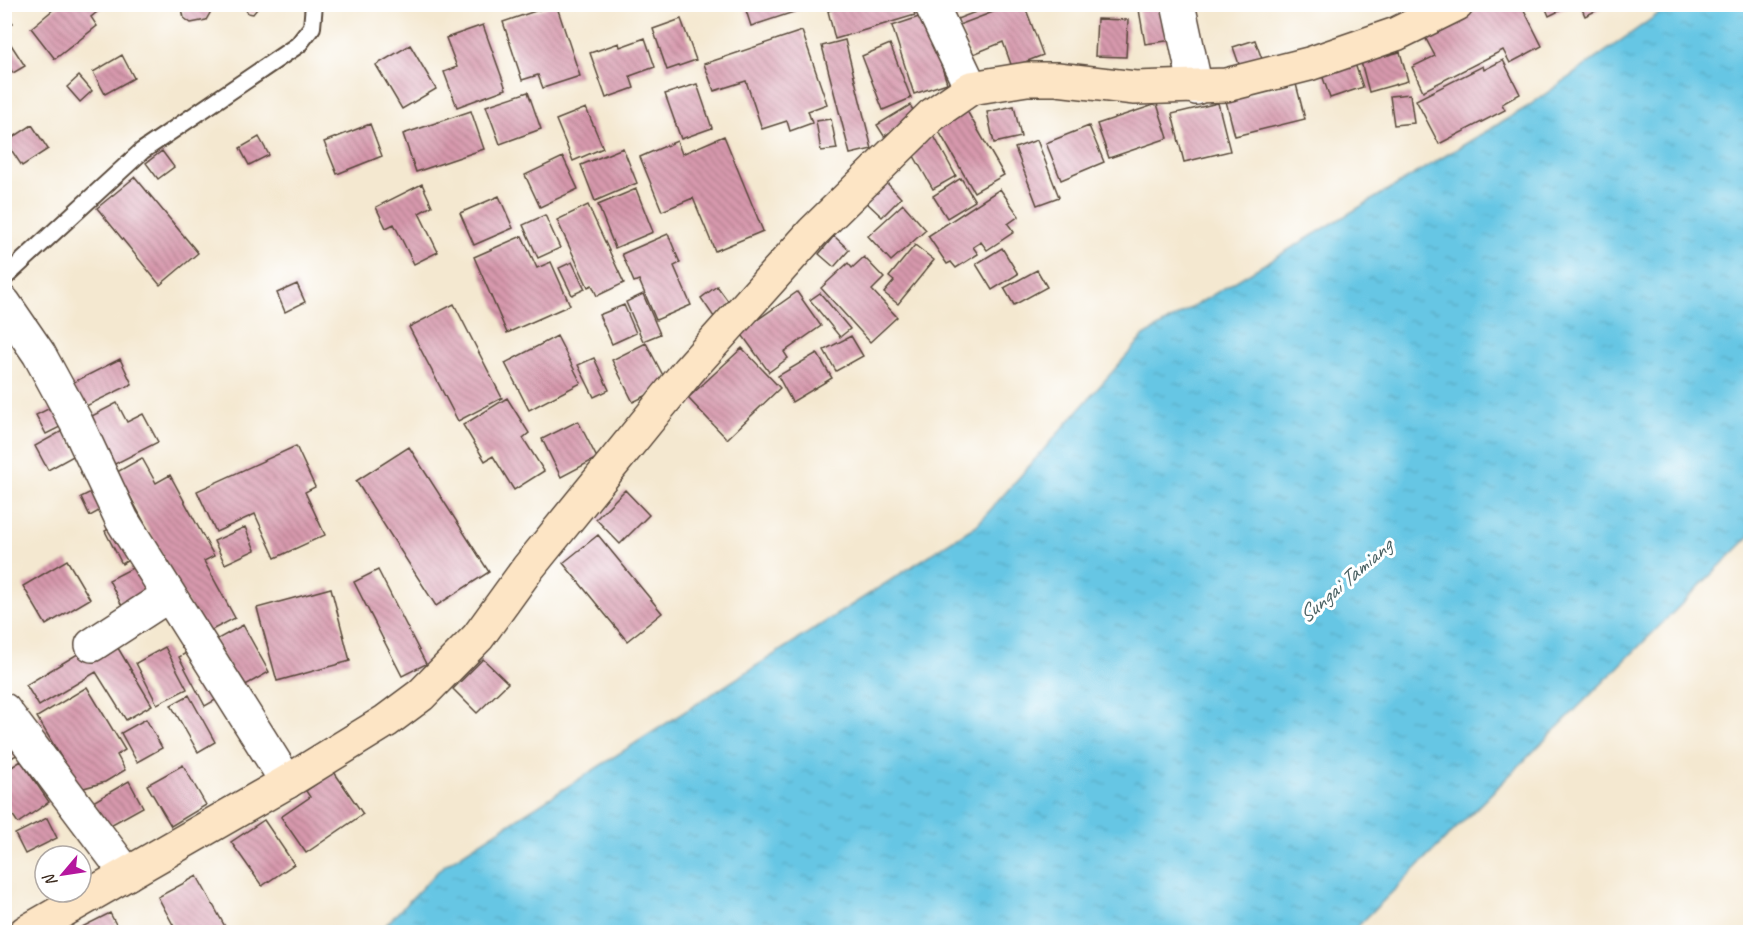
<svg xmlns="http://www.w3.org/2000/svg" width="1755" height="937" font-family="Caveat,sans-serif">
<defs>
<pattern id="water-ripples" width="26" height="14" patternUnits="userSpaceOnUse" patternTransform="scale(1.5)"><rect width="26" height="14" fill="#66c6e4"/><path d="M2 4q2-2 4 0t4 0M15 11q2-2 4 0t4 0" fill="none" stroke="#59aac3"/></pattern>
<pattern id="building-back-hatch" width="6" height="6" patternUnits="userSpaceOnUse" patternTransform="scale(1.5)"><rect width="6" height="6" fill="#d799ad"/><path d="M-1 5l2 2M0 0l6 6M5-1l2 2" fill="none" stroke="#b07d8c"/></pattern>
</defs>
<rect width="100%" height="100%" fill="#fff"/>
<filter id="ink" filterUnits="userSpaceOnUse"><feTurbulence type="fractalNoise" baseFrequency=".0167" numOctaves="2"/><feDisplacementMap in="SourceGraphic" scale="12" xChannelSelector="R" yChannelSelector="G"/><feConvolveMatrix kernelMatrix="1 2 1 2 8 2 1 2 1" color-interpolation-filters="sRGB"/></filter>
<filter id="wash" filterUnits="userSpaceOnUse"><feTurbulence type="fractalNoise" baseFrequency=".008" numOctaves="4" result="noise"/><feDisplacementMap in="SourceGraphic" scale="24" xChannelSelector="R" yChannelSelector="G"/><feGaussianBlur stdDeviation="1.35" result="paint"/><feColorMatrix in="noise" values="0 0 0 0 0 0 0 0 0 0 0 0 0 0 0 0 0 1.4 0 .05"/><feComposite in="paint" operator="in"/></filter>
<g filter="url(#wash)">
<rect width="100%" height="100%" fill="#f4e8d0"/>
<path fill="url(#water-ripples)" stroke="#507881" stroke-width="1.5" d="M1671,5H1750V536L1352,932H379L443,866L977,525L1144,336L1527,107Z"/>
<g id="blocks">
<path fill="url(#building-back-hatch)" d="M60,4H107L91,17L97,26L55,59L31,28Z
M181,4H210V13L206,20L191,23L184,18Z
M242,4H261L253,14L248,13Z
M556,4L580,76L543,88L538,75L522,80L503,22Z
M744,4H815V5L751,26Z
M847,4H911L915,15L835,39L828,11Z
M945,4H994V5L952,21Z
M1014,4H1024L1043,55L1012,67L1003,42L971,55L959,25Z
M1138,4H1166L1173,40L1145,44Z
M1489,4H1521L1542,46L1510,63L1503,50L1423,91L1412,67L1435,56L1425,37Z
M1544,4H1573L1549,16Z
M1580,4H1610L1585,16Z
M4,11L13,23L4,29Z
M925,15L947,83L914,94L892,26Z
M681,19L696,60L667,70L653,29Z
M1097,19L1128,20L1126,57L1095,56Z
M483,25L506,89L457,107L444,72L457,67L446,38Z
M802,31L827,104L808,111L812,123L790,131L787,121L762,129L746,81L714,91L704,64Z
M645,38L655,67L630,76L634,88L606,98L590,53L619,43L620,47Z
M845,40L872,149L850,154L822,46Z
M1255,40L1262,59L1240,67L1233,47Z
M10,43L25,66L13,73L4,60V47Z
M890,44L911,98L883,110L862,56Z
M410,45L436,89L402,109L376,65Z
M1400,52L1408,81L1369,92L1361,62Z
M122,55L134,78L105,94L93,72Z
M1503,60L1520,94L1502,104L1505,110L1439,144L1416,100L1483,66L1484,70Z
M1354,61L1363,87L1330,98L1321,72Z
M79,76L92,91L80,102L67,87Z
M697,84L712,128L681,139L665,94Z
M1296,84L1305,119L1235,136L1226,101Z
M528,92L541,129L500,144L486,106Z
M1410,94L1414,123L1394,125L1390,96Z
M1218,103L1230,151L1184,162L1172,114Z
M1157,104L1168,138L1109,158L1097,124Z
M910,105L917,117L884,136L877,125Z
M1014,106L1021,137L994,143L987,112Z
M586,108L603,148L573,161L556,120Z
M471,111L484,149L416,172L403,134Z
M967,111L1004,175L974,192L937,128Z
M831,119L837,149L821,151L816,121Z
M370,124L382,156L337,174L324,142Z
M32,125L48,149L22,166L6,142Z
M1089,126L1104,162L1061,180L1046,143Z
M724,136L763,231L715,251L693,198L662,211L640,157L677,141L682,154Z
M934,136L956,176L933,189L910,149Z
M259,137L269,155L249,165L240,148Z
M1037,140L1059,197L1037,205L1015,148Z
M623,148L637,183L595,201L581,165Z
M162,151L174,167L158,179L146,163Z
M563,157L578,189L540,207L525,175Z
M135,177L198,253L160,285L97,208Z
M961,178L975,201L947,218L933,196Z
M886,182L901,198L882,217L866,202Z
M422,184L432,206L419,213L438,252L414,264L394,224L386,228L376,207Z
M636,189L653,232L615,248L598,205Z
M1000,189L1019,216L1008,224L1014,232L987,250L981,242L973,247L978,254L956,268L951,262L947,264L928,236Z
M499,196L513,228L474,245L460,213Z
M903,204L926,230L891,261L868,236Z
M588,205L624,283L597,296L592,285L588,287L557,220Z
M545,215L560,248L538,258L523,225Z
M668,234L680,263L674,266L691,305L656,320L639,280L634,282L622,254Z
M522,236L537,268L551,262L570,305L507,333L474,257Z
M834,236L849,250L834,267L819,254Z
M915,245L934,260L898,304L884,293L894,281L889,277Z
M1002,248L1018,274L992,290L976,264Z
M864,257L884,278L872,290L897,317L870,342L821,288L848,263L852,268Z
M572,262L585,289L572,295L559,268Z
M1037,270L1047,287L1014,305L1004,288Z
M297,284L305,302L285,312L277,293Z
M717,286L731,305L714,317L701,298Z
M797,292L821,326L784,352L788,358L769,372L740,332Z
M820,293L850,329L840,337L810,300Z
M643,294L660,334L643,341L626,302Z
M454,304L502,398L458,421L409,327Z
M624,305L636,333L612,344L599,315Z
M557,336L581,383L529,410L505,363Z
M851,336L863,356L836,371L824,350Z
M646,343L668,385L633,402L612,360Z
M742,348L780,388L727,439L688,398Z
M817,353L832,378L792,402L778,376Z
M594,358L609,390L594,397L578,365Z
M120,359L132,384L82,408L70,384Z
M507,398L529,433L523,438L544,471L514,490L493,456L485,461L463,425Z
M117,403L127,422L143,414L158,442L111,466L86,419Z
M58,404L68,423L46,434L36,415Z
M578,421L597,458L561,477L542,439Z
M64,430L77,454L48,470L35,446Z
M296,446L315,487L305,492L325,535L275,558L255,514L216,532L197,491Z
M409,447L489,572L436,606L356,481Z
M142,458L156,483L170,475L214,556L204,561L235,618L204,634L117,472Z
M99,488L108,506L90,516L81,497Z
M625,490L649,515L620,544L596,519Z
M120,523L137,555L122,564L105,531Z
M245,527L255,550L225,564L214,541Z
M598,535L662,613L627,641L563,563Z
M67,560L90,599L46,625L23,586Z
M142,563L157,594L124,610L109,580Z
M378,570L426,664L402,676L354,582Z
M331,588L350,661L277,681L257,608Z
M243,625L269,672L240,688L214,641Z
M115,643L152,705L126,720L96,672L39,706L26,685L86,649Z
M200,645L226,694L205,706L179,657Z
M165,647L187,689L157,704L136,663Z
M483,659L508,683L477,713L453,689Z
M87,687L125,750L117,755L125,770L105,782L80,789L37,717Z
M189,695L215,742L198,752L171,705Z
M146,719L162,748L137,762L121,733Z
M4,734L22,752L4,762Z
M21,761L49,802L18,823L4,802V772Z
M183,765L206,805L171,826L147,785Z
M334,772L363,814L306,853L281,817L310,797L306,791Z
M129,781L143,807L107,827L93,802Z
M47,818L57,838L25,854L15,834Z
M264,820L294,864L262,886L231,842Z
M197,876L228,932H177L158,897Z
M110,913L120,932H80L78,929Z"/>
</g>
</g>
<g filter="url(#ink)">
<use href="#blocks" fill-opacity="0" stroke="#574639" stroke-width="1.5"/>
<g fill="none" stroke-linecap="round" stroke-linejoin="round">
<defs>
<path id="lane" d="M4,278L142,151L298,45L312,27L314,4"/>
<path id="street" d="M931,4L971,88
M1178,4L1196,88
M4,303L39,354L76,422L122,520L287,782
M92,645L169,595
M4,710L127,874"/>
<path id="secondary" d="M26,932L287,782L386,721L421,695L478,637L528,568L688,371L813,232L932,115L971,88L1027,79H1057L1135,88L1226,85L1309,64L1396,34L1457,4"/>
</defs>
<use href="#lane" stroke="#574639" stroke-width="20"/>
<use href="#street" stroke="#574639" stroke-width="36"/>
<use href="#secondary" stroke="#574639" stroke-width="36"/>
<path stroke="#574639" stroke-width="4" stroke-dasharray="1.5 4.5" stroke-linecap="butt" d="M1748,932L1750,929"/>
<use href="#lane" stroke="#fff" stroke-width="16"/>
<use href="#street" stroke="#fff" stroke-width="33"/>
<use href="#secondary" stroke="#fde5c5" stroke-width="33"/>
</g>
</g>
<g text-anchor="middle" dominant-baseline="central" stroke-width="6" stroke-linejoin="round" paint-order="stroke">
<g font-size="22" font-style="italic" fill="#4a6163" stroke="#fff">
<text transform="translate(1345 581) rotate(-41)">Sungai Tamiang</text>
</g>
</g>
<rect width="1755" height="937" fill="none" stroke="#fff" stroke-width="24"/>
<g transform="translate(63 874) rotate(241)"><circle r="28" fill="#ffffff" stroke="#b1aaa5" stroke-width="1.5"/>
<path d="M0-4.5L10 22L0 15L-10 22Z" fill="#b5179e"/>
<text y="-9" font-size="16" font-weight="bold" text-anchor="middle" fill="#3b2a1e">N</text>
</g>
</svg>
